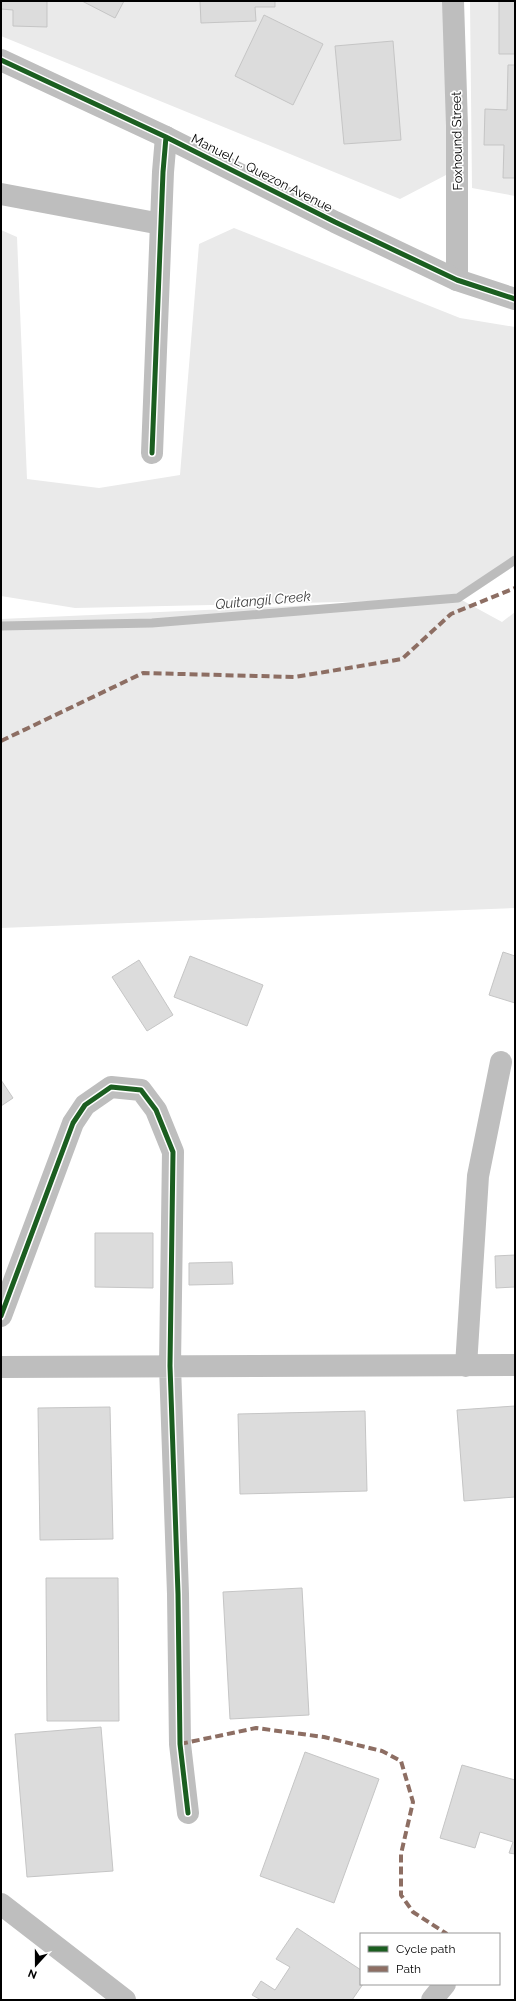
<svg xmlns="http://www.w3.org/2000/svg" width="516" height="2001" font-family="Raleway,sans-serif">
<rect width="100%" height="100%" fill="#fff"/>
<path fill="#eaeaea" d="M1,1H449L446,175L400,199L1,36Z
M470,1H515V196L472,188Z
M234,228L460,318L515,327V560L458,598L502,622L515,612V908L1,928V619L428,600L75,608L1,596V230L17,237L27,479L99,488L180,475L199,244Z"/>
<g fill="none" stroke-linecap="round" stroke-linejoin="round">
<path stroke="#bcbcbc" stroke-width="9" d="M1,626L152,623L458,598L515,560"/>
</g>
<path fill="#dcdcdc" stroke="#c5c5c5" d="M1,1H47V27L13,26V10L1,9Z
M82,1H124L115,18Z
M200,1H275V7H255L256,21L201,23Z
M499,1H515V54H499Z
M264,15L323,44L293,105L235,76Z
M393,41L401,140L344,144L335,46Z
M508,65H515V178H503L504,145H484L485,109L507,110Z
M503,952L515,956V1003L489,995Z
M190,956L263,985L247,1026L174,997Z
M139,960L173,1015L147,1031L112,977Z
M1,1080L13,1098L1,1106Z
M95,1233H153V1288L95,1287Z
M515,1255V1287L496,1288L495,1256Z
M232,1262L233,1284L189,1285V1263Z
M515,1406V1497L464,1501L457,1410Z
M110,1407L113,1539L40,1540L38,1408Z
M365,1411L367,1491L240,1494L238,1414Z
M46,1578H118L119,1721H47Z
M302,1588L309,1715L230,1719L223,1592Z
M101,1727L113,1871L27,1877L15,1734Z
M305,1752L379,1779L334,1903L260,1876Z
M462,1765L515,1780V1854L509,1853L513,1842L480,1832L475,1848L440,1838Z
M297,1928L361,1970V1984H363L352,2000H261L252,1995L261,1981L275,1990L290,1967L276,1959Z"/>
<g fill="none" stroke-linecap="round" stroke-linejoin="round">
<path stroke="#bebebe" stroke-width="22" d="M453,1L457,126V280
M1,194L161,224
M152,453L163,172L166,137
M1,1316L73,1123L85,1105L111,1087L141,1090L156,1110L173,1152L170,1366L178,1594L180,1744L188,1813
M466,1366L478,1176L501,1062
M1,1367L515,1365
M1,1904L125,2000
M432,2000L445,1984"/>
<path stroke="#bebebe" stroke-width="22" d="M1,60L166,137L335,222L457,280L515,299"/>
<path stroke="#8d6e63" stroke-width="4" stroke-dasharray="8 4" stroke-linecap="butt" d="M1,741L143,673L295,677L402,659L451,614L515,588
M180,1744L256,1728L324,1737L382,1751L401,1761L413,1802L401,1854V1895L413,1912L447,1934"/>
<defs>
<path id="cycleway" d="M1,60L166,137L335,222L457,280L515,299
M152,453L163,172L166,137
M1,1316L73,1123L85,1105L111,1087L141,1090L156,1110L173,1152L170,1366L178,1594L180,1744L188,1813"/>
</defs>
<use href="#cycleway" stroke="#fff" stroke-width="8"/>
<use href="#cycleway" stroke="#1b5e20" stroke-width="5"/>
</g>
<g text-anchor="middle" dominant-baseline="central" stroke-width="3.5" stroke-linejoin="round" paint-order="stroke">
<g font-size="13" fill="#000" stroke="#fff">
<text transform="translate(457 141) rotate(-91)">Foxhound Street</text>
<text transform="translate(262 173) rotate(27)">Manuel L. Quezon Avenue</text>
</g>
<g font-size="14" font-style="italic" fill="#404040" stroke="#fff">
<text transform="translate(263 600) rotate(-5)">Quitangil Creek</text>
</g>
</g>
<rect width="516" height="2001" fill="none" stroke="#000000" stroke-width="4"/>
<rect x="360" y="1933" width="140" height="52" fill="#ffffff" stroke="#999999"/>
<rect x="368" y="1946" width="20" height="6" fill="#1b5e20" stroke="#999999"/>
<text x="396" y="1953" font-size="12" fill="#000000">Cycle path</text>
<rect x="368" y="1966" width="20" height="6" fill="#8d6e63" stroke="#999999"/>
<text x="396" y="1973" font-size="12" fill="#000000">Path</text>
<g transform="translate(36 1965) rotate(201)" stroke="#ffffff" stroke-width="3" paint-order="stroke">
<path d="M0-3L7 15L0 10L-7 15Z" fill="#000000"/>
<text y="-6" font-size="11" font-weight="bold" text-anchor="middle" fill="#000000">N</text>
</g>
</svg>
